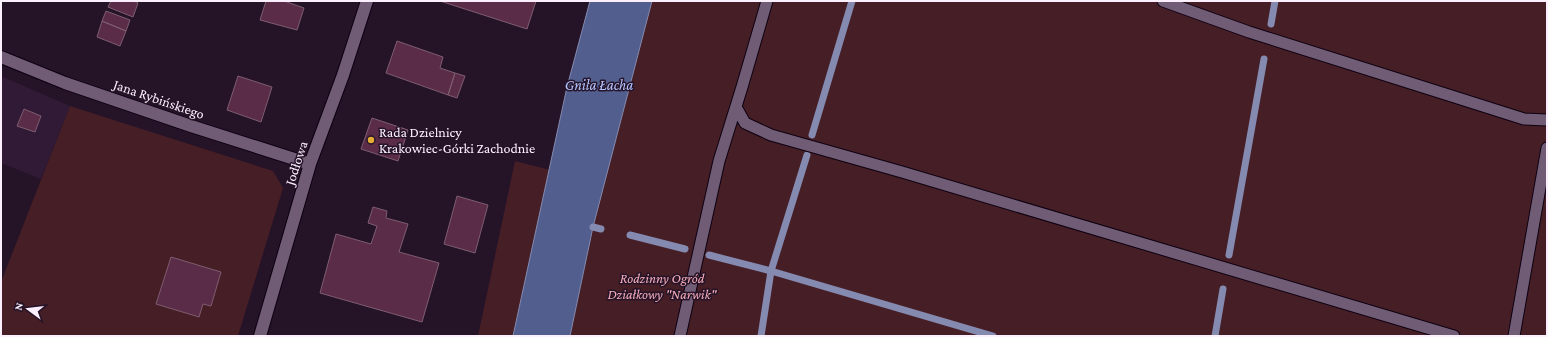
<svg xmlns="http://www.w3.org/2000/svg" width="1548" height="337" font-family="'Crimson Pro',serif">
<rect width="100%" height="100%" fill="#251328"/>
<path fill="#301a35" d="M1,76L70,106L41,179L1,163Z"/>
<path fill="#461e26" d="M652,1H1547V336H570L593,227Z
M70,106L273,171L283,188L238,336H1V282Z
M515,161L550,170L513,336H478Z"/>
<path fill="#525f8e" stroke="#858ab0" d="M590,1H652L593,227L570,336H513L567,87Z"/>
<g fill="none" stroke-linecap="round" stroke-linejoin="round">
<path stroke="#858ab0" stroke-width="7" d="M1271,24L1275,1
M812,135L852,1
M593,227L601,229
M630,235L685,249
M709,255L771,271L993,336
M1229,255L1264,59
M761,336L771,271L807,155
M1215,336L1223,289"/>
</g>
<path fill="#5b2c48" stroke="#7d5d6f" d="M111,1H134L138,3L133,17L108,7Z
M266,1H284L304,8L297,30L260,20Z
M440,1H536L527,29Z
M106,11L130,20L126,31L102,21Z
M102,21L126,31L120,46L97,37Z
M397,41L443,57L440,68L455,73L448,95L386,73Z
M455,73L465,76L457,98L448,95Z
M238,76L272,87L261,122L227,110Z
M24,109L41,116L35,132L17,126Z
M372,118L408,130L398,161L361,149Z
M457,196L488,205L475,253L444,244Z
M373,207L387,211L386,218L408,224L399,252L439,263L422,322L320,293L336,234L371,244L377,226L368,223Z
M171,257L221,272L211,306L203,304L199,317L156,304Z"/>
<g fill="none" stroke-linecap="round" stroke-linejoin="round">
<defs>
<path id="service" d="M1163,1L1249,32L1461,99L1524,119L1547,120
M736,107L745,123L771,135L902,172L1454,336
M680,336L719,161L742,87L767,1
M1514,336L1547,148"/>
<path id="minor" d="M1,57L65,83L191,126L310,164
M260,336L310,164L343,75L367,1"/>
</defs>
<use href="#service" stroke="#0d0111" stroke-width="13"/>
<use href="#minor" stroke="#0d0111" stroke-width="14"/>
<use href="#service" stroke="#715c76" stroke-width="11"/>
<use href="#minor" stroke="#715c76" stroke-width="12"/>
</g>
<circle fill="#e5ad35" stroke="#251328" stroke-width="1.5" cx="371" cy="140" r="4"/>
<g text-anchor="middle" dominant-baseline="central" stroke-width="3" stroke-linejoin="round" paint-order="stroke">
<g font-size="14" fill="#fceffe" stroke="#251328">
<text transform="translate(159 99) rotate(19)">Jana Rybińskiego</text>
<text transform="translate(296 163) rotate(-72)">Jodłowa</text>
</g>
<g font-size="14" fill="#fceffe" stroke="#251328" text-anchor="start">
<text x="379" y="132">Rada Dzielnicy<tspan x="379" dy="16">Krakowiec-Górki Zachodnie</tspan></text>
</g>
<g font-size="14" font-style="italic" fill="#f6adb8" stroke="#251328">
<text x="662" y="278">Rodzinny Ogród<tspan x="662" dy="16">Działkowy "Narwik"</tspan></text>
</g>
<g font-size="15" font-style="italic" fill="#b2c3ff" stroke="#251328">
<text x="599" y="85">Gniła Łacha</text>
</g>
</g>
<rect width="1548" height="337" fill="none" stroke="#fceffe" stroke-width="4"/>
<g transform="translate(28 309) rotate(285)" stroke="#251328" stroke-width="3" paint-order="stroke">
<path d="M0-3L7 15L0 10L-7 15Z" fill="#fceffe"/>
<text y="-6" font-size="11" font-weight="bold" text-anchor="middle" fill="#fceffe">N</text>
</g>
</svg>
